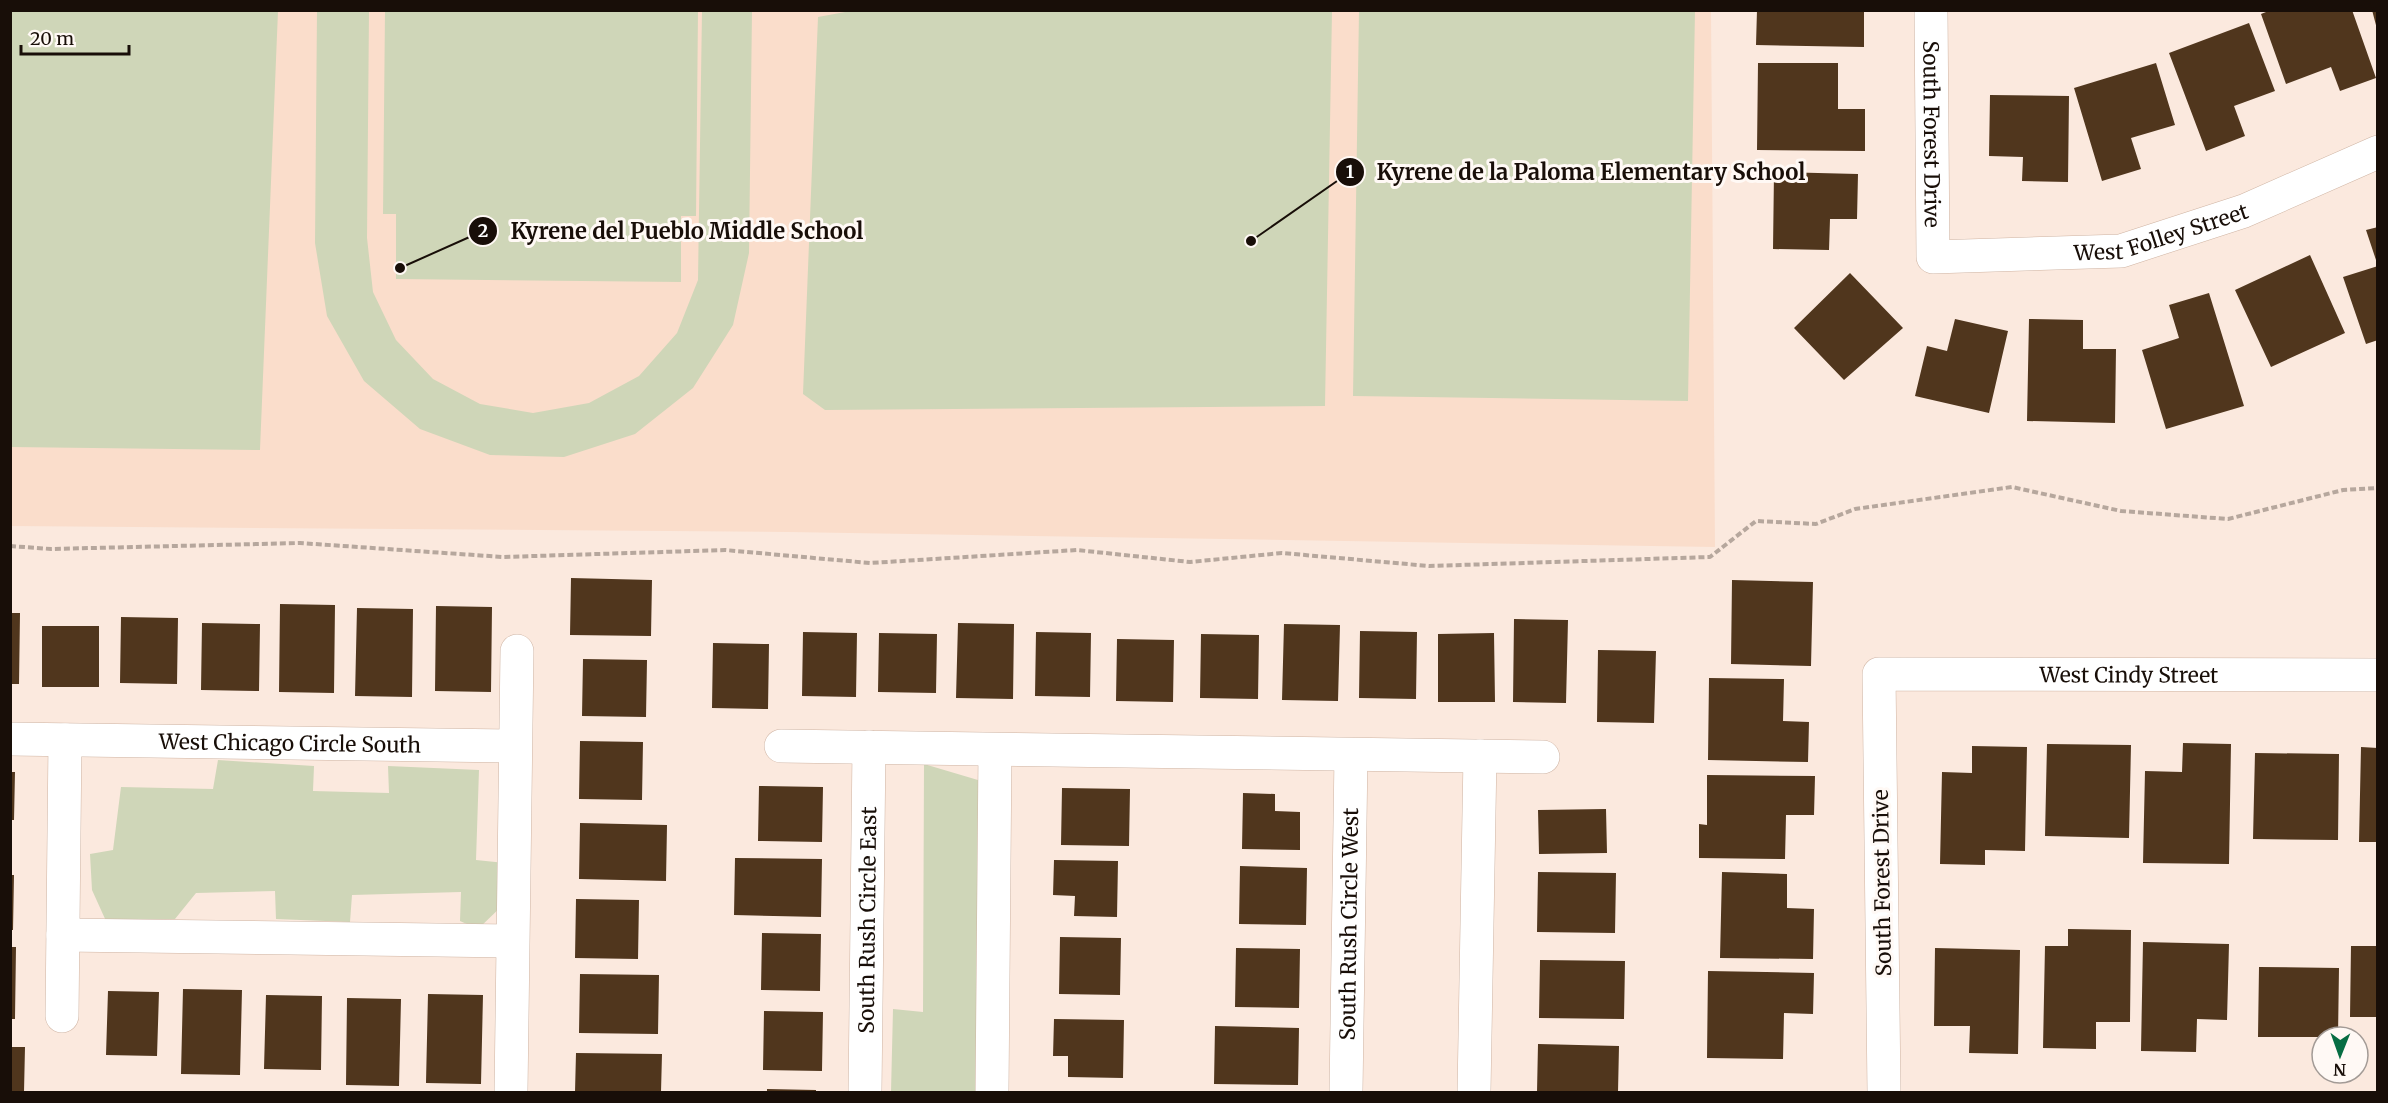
<svg xmlns="http://www.w3.org/2000/svg" width="2388" height="1103" font-family="Merriweather,serif">
<rect width="100%" height="100%" fill="#fbe9de"/>
<path fill="#faddcb" d="M11,11H1711L1715,547L788,532L11,526Z"/>
<path fill="#cfd6b8" d="M11,10L278,11L260,450L11,447Z
M856,10L1332,11L1325,406L825,410L803,394L818,17Z
M317,11H369L367,238L373,292L396,340L433,379L480,404L533,413L589,403L639,376L677,333L698,280L702,11H752L749,253L733,325L693,388L635,434L564,457L490,455L420,429L364,381L327,316L315,243Z
M385,11H698L696,216H681V282L396,279V214H383Z
M1359,11H1695L1688,401L1353,396Z
M218,760L314,766L313,791L389,793L388,766L479,770L476,860L505,863L504,904L478,929L460,921L461,892L352,895L350,922L276,919L275,891L196,893L175,919L106,921L92,890L90,854L113,850L121,787L213,789Z
M924,764L988,783L977,1092H891L893,1009L923,1012Z"/>
<path fill="#50361d" d="M1757,10H1864V47L1756,45Z
M2271,10H2352L2376,78L2340,91L2331,67L2286,84L2261,14Z
M2372,10H2378V29H2377Z
M2249,23L2275,91L2234,106L2245,136L2206,151L2169,53Z
M1758,63H1838V109H1865V151L1757,150Z
M2156,63L2175,125L2131,138L2141,169L2102,181L2074,88Z
M1990,95L2069,96L2068,182L2022,181L2023,157L1989,156Z
M1774,172L1858,174L1857,219H1830L1829,250L1773,249Z
M2378,227V263H2377L2366,230Z
M2310,255L2345,333L2271,367L2235,290Z
M2378,266V340L2366,344L2343,277Z
M1850,273L1903,328L1844,380L1794,328Z
M2209,293L2244,406L2166,429L2142,350L2179,338L2169,305Z
M1955,319L2008,331L1989,413L1915,396L1927,346L1947,351Z
M2029,319L2083,320V349H2116L2115,423L2027,421Z
M571,578L652,580L651,636L570,635Z
M1732,580L1813,582L1811,666L1731,664Z
M280,604L335,605L334,693L279,692Z
M436,606L492,607L491,692L435,691Z
M357,608L413,609L412,697L355,696Z
M10,613H20L19,684H10Z
M121,617L178,618L177,684L120,683Z
M1514,619L1568,620L1566,703L1513,702Z
M202,623L260,624L259,691L201,690Z
M958,623L1014,624L1013,699L956,698Z
M1284,624L1340,625L1338,701L1282,700Z
M42,626H99V687H42Z
M1360,631L1417,632L1416,699L1359,698Z
M803,632L857,633L856,697L802,696Z
M1036,632L1091,633L1090,697L1035,696Z
M879,633L937,634L936,693L878,692Z
M1494,633L1495,702H1438V634Z
M1201,634L1259,635L1258,699L1200,698Z
M1117,639L1174,640L1173,702L1116,701Z
M713,643L769,644L768,709L712,708Z
M1598,650L1656,651L1654,723L1597,722Z
M583,659L647,660L646,717L582,716Z
M1709,678L1784,679L1783,721L1809,722L1808,762L1708,760Z
M580,741L643,742L642,800L579,799Z
M2183,743L2231,744L2229,864L2143,863L2145,771L2182,772Z
M2047,744L2131,745L2129,838L2045,836Z
M1972,746L2027,747L2025,851L1985,850V865L1940,864L1942,772L1972,773Z
M2361,747L2378,748V842H2359Z
M2255,753L2339,754L2338,840L2253,839Z
M10,772H15L14,820H10Z
M1707,775L1815,776L1814,815H1786L1785,859L1699,858V824L1707,825Z
M759,786L823,787L822,842L758,841Z
M1062,788L1130,789L1129,846L1061,845Z
M1243,793L1275,794V811L1300,812V850L1242,849Z
M1606,809L1607,853L1539,854L1538,810Z
M580,823L667,825L666,881L579,879Z
M735,858L822,859L821,917L734,915Z
M1054,860L1118,861L1117,917L1074,916L1075,896L1053,895Z
M1240,866L1307,868L1306,925L1239,924Z
M1538,872L1616,873L1615,933L1537,932Z
M1722,872L1787,874V908L1814,909L1813,959L1720,958Z
M10,875H14L13,930H10Z
M576,899L639,900L638,959L575,958Z
M2068,929L2131,930L2130,1022H2096V1049L2043,1048L2045,946H2068Z
M762,933L821,934L820,991L761,990Z
M1060,937L1121,938L1120,995L1059,994Z
M2143,942L2229,944L2227,1020L2197,1019L2196,1052L2141,1051Z
M2351,946H2378V1017H2350Z
M10,947H16L15,1019H10Z
M1236,948L1300,949L1299,1008L1235,1007Z
M1935,948L2020,950L2018,1054L1969,1053L1970,1026H1934Z
M1540,960L1625,961L1624,1019L1539,1018Z
M2259,967L2339,968L2338,1037H2258Z
M1708,971L1814,973L1813,1014L1784,1013L1783,1059L1707,1058Z
M580,974L659,975L658,1034L579,1033Z
M183,989L242,990L240,1075L181,1074Z
M108,991L159,992L157,1056L106,1055Z
M428,994L483,995L481,1084L426,1083Z
M266,995L322,996L321,1070L264,1069Z
M347,998L401,999L399,1086L346,1085Z
M764,1011L823,1012L822,1071L763,1070Z
M1054,1019L1124,1020L1123,1078L1068,1077V1056H1053Z
M1215,1026L1299,1028L1298,1085L1214,1084Z
M1538,1044L1619,1046L1618,1092H1537Z
M10,1047H25L24,1092H10Z
M576,1053L662,1054L661,1092H575Z
M767,1089L816,1090V1092H767Z"/>
<g fill="none" stroke-linecap="round" stroke-linejoin="round">
<defs>
<g id="minor">
<path id="s1" d="M1931,10L1933,257L2121,251L2244,211L2378,152"/>
<path id="s2" d="M10,739L515,746"/>
<path d="M781,746L1543,757"/>
<path d="M63,935L512,941"/>
<path d="M62,1016L65,740"/>
<path d="M511,1092L517,651"/>
<path id="s3" d="M865,1092L869,747"/>
<path d="M992,1092L995,750"/>
<path id="s4" d="M1346,1092L1351,755"/>
<path d="M1474,1092L1480,756"/>
<path id="s5" d="M1884,1092L1879,674L2378,675"/>
</g>
</defs>
<use href="#minor" stroke="#cfb4a3" stroke-width="34"/>
<path stroke="#b6a79d" stroke-width="4" stroke-dasharray="6 3" stroke-linecap="butt" d="M10,546L51,549L300,543L503,557L725,550L870,563L1077,550L1190,562L1282,553L1429,566L1710,557L1756,521L1816,524L1855,509L2012,487L2121,511L2228,519L2343,490L2378,488"/>
<use href="#minor" stroke="#fff" stroke-width="33"/>
</g>
<g text-anchor="middle" dominant-baseline="central" stroke-width="6" stroke-linejoin="round" paint-order="stroke">
<g font-size="21" fill="#180e08" stroke="#fff9f5">
<text stroke="none"><textPath href="#s1" startOffset="124">South Forest Drive</textPath></text>
<text stroke="none"><textPath href="#s1" startOffset="478">West Folley Street</textPath></text>
<text stroke="none"><textPath href="#s5" startOffset="668">West Cindy Street</textPath></text>
<text stroke="none"><textPath href="#s2" startOffset="280">West Chicago Circle South</textPath></text>
<text transform="translate(1882 883) rotate(-91)">South Forest Drive</text>
<text stroke="none"><textPath href="#s3" startOffset="172">South Rush Circle East</textPath></text>
<text stroke="none"><textPath href="#s4" startOffset="168">South Rush Circle West</textPath></text>
</g>
</g>
<path fill="none" stroke="#180e08" stroke-width="2" d="M1251 241L1350 172M400 268L483 231"/>
<g fill="#180e08" stroke="#fff9f5" stroke-width="2">
<circle cx="1251" cy="241" r="6"/>
<circle cx="400" cy="268" r="6"/>
<circle cx="1350" cy="172" r="15"/>
<circle cx="483" cy="231" r="15"/>
</g>
<g font-size="18" text-anchor="middle" font-weight="bold" fill="#fff">
<text x="1350" y="178">1</text>
<text x="483" y="237">2</text>
</g>
<g font-size="22" text-anchor="middle" font-weight="bold" fill="#180e08" stroke="#fff9f5" stroke-width="6" stroke-linejoin="round" paint-order="stroke">
<text x="1591" y="180">Kyrene de la Paloma Elementary School</text>
<text x="687" y="239">Kyrene del Pueblo Middle School</text>
</g>
<rect width="2388" height="1103" fill="none" stroke="#180e08" stroke-width="24"/>
<g transform="translate(2340 1055) rotate(181)"><circle r="28" fill="#fff9f5" stroke="#a39b96" stroke-width="1.5"/>
<path d="M0-4.5L10 22L0 15L-10 22Z" fill="#076d43"/>
<text y="-9" font-size="16" font-weight="bold" text-anchor="middle" fill="#180e08">N</text>
</g>
<path d="M21 45v9h108v-9" fill="none" stroke="#180e08" stroke-width="3"/>
<text x="30" y="45" font-size="18" fill="#180e08" stroke="#fff9f5" stroke-width="4.5" paint-order="stroke">20 m</text>
</svg>
